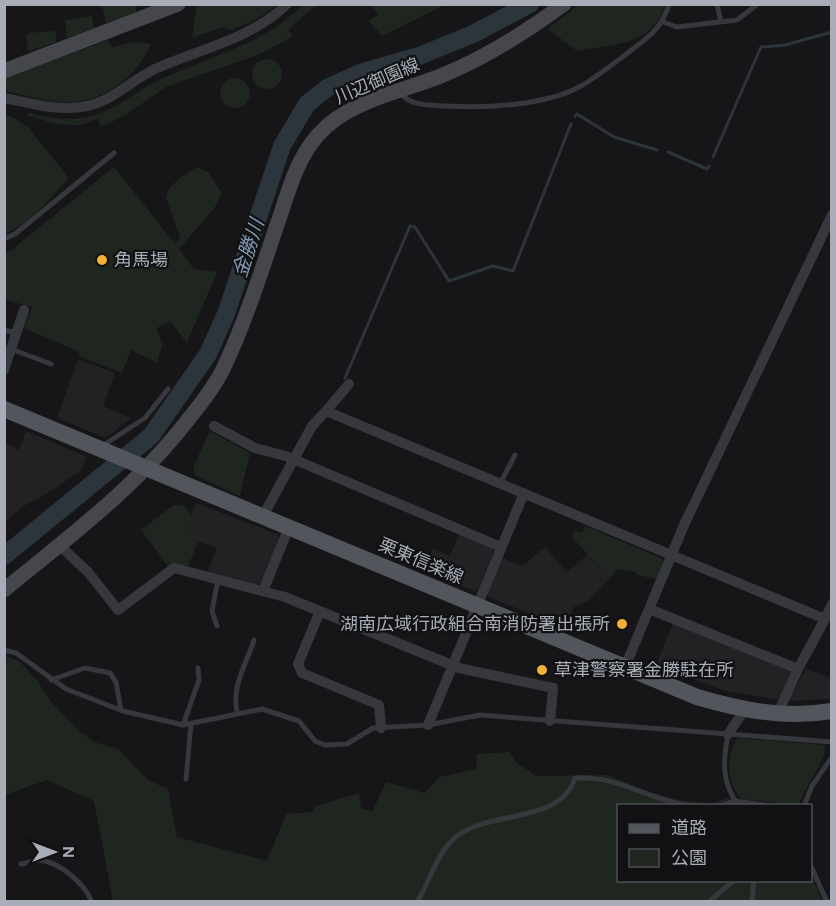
<svg xmlns="http://www.w3.org/2000/svg" width="836" height="906" font-family="'DM Sans','Noto Sans JP',sans-serif">
<rect width="100%" height="100%" fill="#161618"/>
<path fill="#222225" d="M78,359L115,373L103,406L131,418L106,438L57,418Z
M26,431L87,457L82,469L53,490L22,507L5,522V443L19,450Z
M196,503L277,534L279,539L261,583L257,585L207,572L217,548L192,539L190,517Z
M459,534L492,548L494,552L478,589L474,591L424,569L433,549L450,556Z
M545,547L567,572L587,555L609,579L588,601L574,607L564,628L489,597L487,592L502,558L522,566Z
M673,623L793,673L780,700L725,691L656,665Z
M806,669L831,678V699L788,701Z"/>
<path fill="#1e261f" d="M102,5H136V12L106,23Z
M197,5V4L277,5L257,19L231,30L223,27L192,38Z
M303,5H316L288,30L293,35L290,38L260,54L166,87L124,116L101,127L97,118C77,132 50,122 28,116L29,113C49,117 68,122 88,117C115,111 137,90 161,79C211,56 264,44 303,5Z
M370,5H444L382,36L369,21L379,14Z
M578,5H665C651,47 616,43 577,51L548,29Z
M92,16L94,28L67,38L65,20Z
M53,31L56,33V42L28,51L26,37L28,33Z
M108,40L112,47L135,42L151,44C138,77 100,105 64,102C44,101 24,95 5,91V78Z
M252 74a15 15 0 1 1 30 0a15 15 0 1 1-30 0Z
M220 93a15 15 0 1 1 30 0a15 15 0 1 1-30 0Z
M5,113L28,127L69,178C51,198 30,223 5,234Z
M114,167L175,244L180,237L166,198L169,188L180,178L197,167L208,172L222,193L215,207L179,249L194,269L217,272L187,343L170,321L157,328L162,345L157,363L131,350L122,373L78,356L79,352L24,328L32,307L5,300L4,252L10,251Z
M210,431L250,453L240,496L194,475V465Z
M174,505H182L190,513L192,538L198,541L188,567L168,566L141,530Z
M585,526L661,558L663,562L656,579L637,575L636,572L618,569L609,579L572,537L575,531L582,533Z
M4,656L19,661L36,679L52,703L79,731L94,742L118,749L148,780L168,789L177,837L267,861L286,814L312,812L316,806L359,793L361,808L372,812L386,782L425,793L439,777L476,769L477,754L509,752L516,762L536,776L609,775L648,792L679,800L711,804L728,798L736,805L618,806V880H810L811,874L822,901H113L94,801L47,780L5,795Z
M737,738L825,745C828,759 803,788 799,805L741,799C726,780 726,760 737,738Z"/>
<g fill="none" stroke-linecap="round" stroke-linejoin="round">
<path stroke="#2c353c" stroke-width="3" d="M575,116L577,114L614,137L657,150
M668,152L707,169L709,166
M713,157L761,47L785,45L832,32
M345,378L410,226L415,227L449,281L493,266L513,271L571,124"/>
<path stroke="#2c353c" stroke-width="18" d="M4,556L151,436L208,354L226,314L282,146L307,104L327,88L360,73L419,56L473,34L530,4"/>
<path stroke="#37383d" stroke-width="5" d="M717,4L721,22
M663,22L677,27L737,20L758,4
M400,92C410,107 431,105 446,106C486,108 545,106 581,86C598,76 613,64 629,52C648,37 662,29 669,4
M4,239L15,234L114,153
M4,330L16,333
M11,349L51,364
M102,446L145,418L168,389
M500,484L515,455
M217,626L212,611L218,580
M4,650L16,653L66,689L123,711L183,725L262,709L299,721L315,741L325,745L347,744L373,728L428,725L480,715L832,742
M51,680L85,668L110,673L116,682L121,710
M237,712C231,686 247,663 254,640
M183,725L199,680L198,668
M728,734C723,761 721,783 739,806
M186,779L191,724
M720,806L735,801L770,806
M804,806L812,786L832,757
M21,864C27,863 35,860 40,860C61,863 84,883 92,902
M810,864L827,902
M417,902C432,878 438,845 465,831C498,812 562,821 575,778C617,775 649,800 690,806
M709,902L734,880
M752,902L754,880"/>
<path stroke="#37383d" stroke-width="10" d="M4,98C31,103 60,112 87,106C112,101 132,80 155,69C199,49 252,39 287,4
M4,370L24,310
M326,411L349,384
M214,426L255,448L286,456L501,547
M263,516L312,426L326,411L825,619L832,604
M60,546L88,572L118,610L174,568L285,597L459,668L553,688L550,721
M263,591L289,527
M649,609L798,669L825,619
M320,611L298,664L302,673L379,705L381,728
M625,667L684,525L832,215
M778,713L798,669
M428,725L524,493
M728,734L744,711"/>
<path stroke="#45474d" stroke-width="15" d="M4,71L178,4
M4,590C69,537 136,487 187,421C201,404 216,385 225,365C246,320 261,272 277,225C288,194 295,161 318,135C349,100 402,92 443,75C487,57 526,32 564,4"/>
<path stroke="#53555c" stroke-width="16" d="M4,409L697,697C741,710 785,719 832,711"/>
</g>
<g fill="#f2b134" stroke="#111113" stroke-width="2">
<circle cx="102" cy="260" r="6"/>
<circle cx="622" cy="624" r="6"/>
<circle cx="542" cy="670" r="6"/>
</g>
<g text-anchor="middle" dominant-baseline="central" stroke-width="4.5" stroke-linejoin="round" paint-order="stroke">
<g font-size="18" fill="#a8adb8" stroke="#111113">
<text transform="translate(377 81) rotate(-23)">川辺御園線</text>
<text transform="translate(421 561) rotate(23)">栗東信楽線</text>
</g>
<g font-size="18" fill="#a8adb8" stroke="#111113" text-anchor="start">
<text x="114" y="260">角馬場</text>
<text x="610" y="624" text-anchor="end">湖南広域行政組合南消防署出張所</text>
<text x="554" y="670">草津警察署金勝駐在所</text>
</g>
<g font-size="20" font-style="italic" fill="#7f9bb3" stroke="#111113">
<text transform="translate(248 248) rotate(-72)">金勝川</text>
</g>
</g>
<rect width="836" height="906" fill="none" stroke="#a8adb8" stroke-width="12"/>
<rect x="617" y="804" width="195" height="78" fill="#111113" stroke="#4d4f55" stroke-width="1.5"/>
<rect x="629" y="824" width="30" height="9" fill="#53555c" stroke="#4d4f55" stroke-width="1.5"/>
<text x="671" y="834" font-size="18" fill="#a8adb8">道路</text>
<rect x="629" y="849" width="30" height="18" fill="#1e261f" stroke="#4d4f55" stroke-width="1.5"/>
<text x="671" y="864" font-size="18" fill="#a8adb8">公園</text>
<g transform="translate(54 852) rotate(90)" stroke="#111113" stroke-width="4.5" paint-order="stroke">
<path d="M0-4.5L10 22L0 15L-10 22Z" fill="#a8adb8"/>
<text y="-9" font-size="16" font-weight="bold" text-anchor="middle" fill="#a8adb8">N</text>
</g>
</svg>
